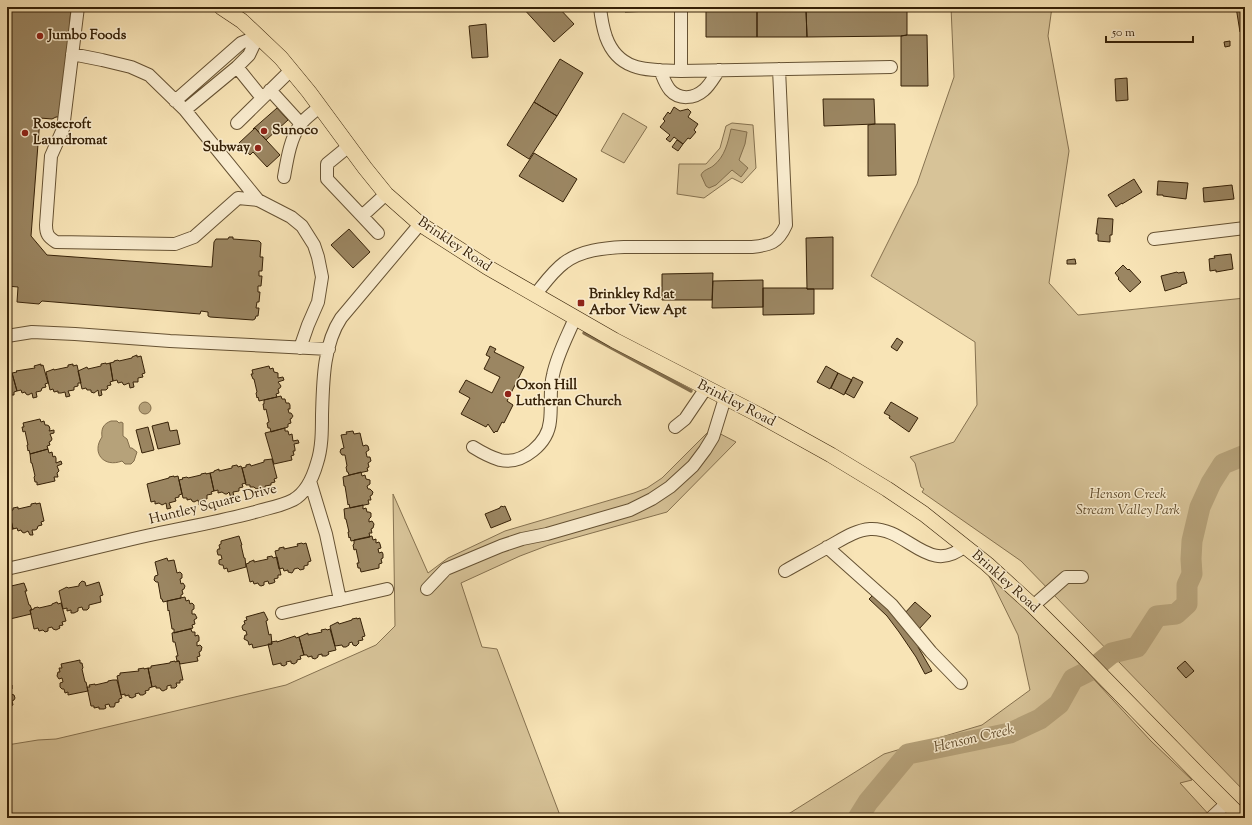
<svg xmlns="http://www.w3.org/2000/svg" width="1252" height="825" font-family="'Sorts Mill Goudy',serif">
<rect width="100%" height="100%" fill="#f8e4b6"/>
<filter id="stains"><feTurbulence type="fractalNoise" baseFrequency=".005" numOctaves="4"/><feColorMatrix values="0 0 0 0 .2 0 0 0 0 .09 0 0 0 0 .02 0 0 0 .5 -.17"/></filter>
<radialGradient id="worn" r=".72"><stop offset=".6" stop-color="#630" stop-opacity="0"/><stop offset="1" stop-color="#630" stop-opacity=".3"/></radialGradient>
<path fill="#d7c398" stroke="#867250" d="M951,7H1052L1048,36L1069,151L1049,283L1078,315L1245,298V792L1021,561L922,492L924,489L921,487L915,463L910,457L954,442L977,405L975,342L871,276L917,184L954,77Z
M623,113L647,127L624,163L601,151Z
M732,123L753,125L756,168L742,183L732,178L704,198L677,194L679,164H706L720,148L726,126Z
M711,429L736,442L667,512L549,545L520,556L461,583L482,647L497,649L561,818H7V745L38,740L56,739L286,685L376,645L395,626L393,494L428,573L448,558L505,531L634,493L647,488L662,478Z
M988,574L1037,618L1151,741L1192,780L1180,783L1212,818H782L884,754L982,725L1030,690L1018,635Z"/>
<path fill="#b6a27a" stroke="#836e4c" d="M731,129L747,132L745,144L739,160L748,168L741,177L732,170L716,185L709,188L706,186L701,175C703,170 709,169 713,166C725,157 728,142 731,129Z
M139 408a6 6 0 1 1 12 0a6 6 0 1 1-12 0Z
M111,421H117L119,423L121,422L123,423V436L127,439L130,448H132L137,452L134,461L131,464H125L122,461C104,468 91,453 102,437C101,429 103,424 111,421Z"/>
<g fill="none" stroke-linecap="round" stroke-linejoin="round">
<path stroke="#836e4c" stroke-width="3.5" d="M584,333L691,391"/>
<path stroke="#b6a27a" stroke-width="21" d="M858,818L868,802L908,754L1010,733L1040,719L1059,704L1073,679L1091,670L1112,653L1137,647L1157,616L1176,614L1187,604V585L1192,574L1191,559L1192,541L1200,507L1211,483L1223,464L1245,455"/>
</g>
<path fill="#9b8662" stroke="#362107" d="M7,7H71L63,117H56L52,119L40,118L31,236L47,255L212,267L214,242L216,239H228L229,237H233V239L259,241L261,243L260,257H263L262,271H259V276H262L261,286H258V292H260L259,302H257L256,308H259L258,316H256L255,319L253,320L210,317L208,316V312L201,311L200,314L42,301L39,304L17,302L18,287L7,286Z
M522,7H558L574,24L554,42Z
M625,7H652V11L625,12Z
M1236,7H1245V32H1240Z
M907,9V35L901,36L807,37L806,10Z
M757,10H806L807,37H757Z
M757,10V37H706V11Z
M486,24L488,57L472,58L469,26Z
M907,35H927L928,86H901V36Z
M1230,41V46L1225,47L1224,42Z
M560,59L583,73L557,116L534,102Z
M1127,78L1128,100L1116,101L1115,79Z
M823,99H874L875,124L824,126Z
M534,102L557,116L529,159L507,145Z
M674,107L680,111L688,109L691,112L688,117L698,124L694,130L696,132L690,139L688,138L683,144L674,137L670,142L666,139L670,135L660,127L665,121L663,119L668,112L670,114Z
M277,108L288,120L266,140L255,128L254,129H253Z
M875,124H895L896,175L868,176V125Z
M255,128L280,155L267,167L253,152L250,155L239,143Z
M677,140L683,144L678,151L672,147Z
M534,153L577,179L563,202L519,176Z
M1134,179L1142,192L1122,204V203L1116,207L1108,195Z
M1158,181L1188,183L1186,199L1163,196V195H1157Z
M1232,185L1234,199L1204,202L1203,188Z
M1098,218L1113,219L1112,235H1110V242L1098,241V234H1096Z
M349,229L370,252L353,268L331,245Z
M833,237V289H807L806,238Z
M1231,254L1233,269L1216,272V270L1210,271L1209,259L1215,258L1214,256Z
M1075,259L1076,264H1067V260Z
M1123,265L1128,270L1129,269L1141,282L1130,292L1118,279L1119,278L1115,273Z
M1177,272L1178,273L1184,272L1187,283L1181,285V286L1165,291L1161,276Z
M713,273L712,300H662V274Z
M763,280V307L712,308L713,281Z
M763,288H807V289H814V314L763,315Z
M897,338L903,342L897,351L891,347Z
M490,346L496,349L494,352L524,367L507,401L513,405L504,423L502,422L497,432L496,431L494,433L488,424L486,427L461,414L470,398L459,392L466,380L492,393L500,377L484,369L490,357L486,355Z
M137,355V357L141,356L145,373L142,374L143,377L138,378V382H133L134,387L130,388L129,383L124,385L123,384L122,382L118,383L117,380L113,381L110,363L114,362V361L118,360L119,361L132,358V357Z
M106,363V364L110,363L113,381L110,382L111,385L107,386L108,388L106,390H101L102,395L99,396L98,390L94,393L91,392V390H87L86,388L82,389L78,371L87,367L88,369L101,366V364Z
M41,364V366L43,365L48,383L45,384L46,387L42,388L41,391L36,392L37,397L33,398L32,393L28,395L26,394L25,392L22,393L21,390L17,391L12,373L17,372L16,371L35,368L34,366Z
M73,364V366L77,365L81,383H78V386L74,387V390L68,391L70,396L66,397L65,392L61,393H58V391L54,392L53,389L50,390L46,372L54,369V370L68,367V365Z
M269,366L270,369L273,368L274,372L278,373V378L283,377L284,380L278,382L281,386L280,388L278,389L279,393L276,394L277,397L259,401L258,397L257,398L256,393L257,392L254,379H253L251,374H253L252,370Z
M826,366L838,373L830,389L817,382Z
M7,373H9V374L12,373L17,391L14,392V395H10L11,398L7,400Z
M838,373L852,380L844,395L831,388Z
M853,377L863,382L854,398L845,393Z
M281,396L282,399H285L286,403H289L290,405V409H288L289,413H291L293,416L291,419H290L291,423L288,424V427L271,432L270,428H268L267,423L269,422L266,409L264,410L263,404H264V400Z
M891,402L918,418L909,432L889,418L890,416L884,413Z
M40,419L41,422L44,421L45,425H47L49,426L50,429L49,431L54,430V433L50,434L52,439L51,441L49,442L50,445L47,446L48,449L30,454L29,450L28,451L27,445H28L25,431L23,432L22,427H24L23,423Z
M168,422L170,431L177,430L180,444L158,449L152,426Z
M148,427L154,450L142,453L136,430Z
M285,428V431H288L289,435L292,434L293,441L298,440L299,443L294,444L295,449V451H293L294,455L291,456L292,460L274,464L265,433Z
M353,431L354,434L360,433L363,446L366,445L368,446L369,450L366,452L367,457H370L371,461L368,463L369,467L367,468L368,471L349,475L348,472H347L346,467L347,466L345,455H342L340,452L341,449L344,448L341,435L347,434L346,432Z
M48,449L49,453L52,452L53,457L55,456L56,458V463L61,461L62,464L57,466L59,471L57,473L58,477H54L55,481L37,485V482H35L34,477L35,476L32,463H31L30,454Z
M272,459L277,478L274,479L275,482L271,483V485L265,486L266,492H262L261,487L257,489L255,488L254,487H250V485H246L242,468L246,467V465L250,464L251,466L264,462V460Z
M237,465L238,467L241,466L242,468L246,483L242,484L243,487L239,488V491L233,492L234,497L231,498L229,492L227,494H225L222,492L218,493V490L214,491L210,473L214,472V471L219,469V471L232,468V466Z
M361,472L362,476L365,475L366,479L370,480V484L367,486L368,489H370L373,492L372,495L370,496L371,500H368L369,504L350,508L349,504L348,505L345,486H344L343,477Z
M206,473V474L210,473L214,491L211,492L212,494L207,495V499L204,500L202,499L203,504L199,505L198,500L194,502L192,501L191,499L187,500V498H183L179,480L183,479L182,478L187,477L188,478L201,475V474Z
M174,476V477L178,476L182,494L179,495V497L175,498L176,501L169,503L171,508L167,509L166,503L162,505L159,503L155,504V501L151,502L147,484L169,478V477Z
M36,503V504L40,503L44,521L41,522L42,525L38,526L37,529L35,530H32L33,535H30L28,531L24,533L22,532L21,530L18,531L17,528L13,529L9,511L13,510V508L18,507V509L31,506V504Z
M363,505V509L366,508L367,512H369L371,513V517L369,519V522L372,521L374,524L373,528L371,529L372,533H369L370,537L351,541L350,537L349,538L348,532H349L346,519H345L344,509Z
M502,506L503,507L505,506L511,520L491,528L485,514L500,508V507Z
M7,511H9L13,529L10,530L11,532L7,533Z
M239,536L242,545H241L244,558H245L246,567L228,572L227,568L224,569L223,565H221L219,564V560L222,559L221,555H218L217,551L218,549H220L219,545L221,544V541Z
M372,536L373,540L376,539V543L379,542L380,544L381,548L378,549L379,553L382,552L383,554V558L381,559L382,563L379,564V568L361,572L360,568H358L357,563H359L356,549L354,550L353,545L354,544V540Z
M302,543L303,544L306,543L311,561L308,562V565L304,566V569L300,570L298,568L294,569V570L292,573L288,572V570L284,571L283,568L279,569L275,551L279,550V548L284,547V549L298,546L297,544Z
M272,556L273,558L277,557L281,575H278V578L274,579L275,582L273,583L269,584L268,581L264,582V585L261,586L259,585L258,583L254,584L253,581L250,582L246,564L249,563V562L254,560V562L268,559L267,557Z
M167,558L168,561L174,560L177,573L180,572L182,574V578L180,579L181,584L183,583L185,586L184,589L182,590L183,594L181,595V598L163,602L162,599H161L158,582H156L154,580L155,576L158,575L155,562Z
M82,581L85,582L86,586L99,582L103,595L100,596L101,602L89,605V608L87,610H83L82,607L78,608V611L74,613H71V610L67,611V608L63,609L59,591L67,587L68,588L79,586V584Z
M24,583L27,591H25L29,605H30L32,610H30L31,614L10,619L8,612H7V587Z
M874,594L904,622L920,646L918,647L932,671L925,674L916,657L899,632L887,616L869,599Z
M185,597L186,601L189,600L190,604L192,603L194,605V609L192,610V614H195L197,618L194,620L195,624L192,625L193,628L174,633V629H172L169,610L168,611L167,601Z
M57,602L58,604L61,603L66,621L62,622L63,625L59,626L60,628L56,630L53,629L52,627L48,628V631L45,632L43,630L39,631L38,628L34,629L30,610L34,609V608L38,607L39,608L52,605V604Z
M915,602L931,616L919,629L904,614Z
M264,612L268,620L266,621L269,635L271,634L272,644L253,648L252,644L249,645L248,641L244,639L245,635H247L246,631L243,630L242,627L243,625L245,624L244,621L247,620L246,617Z
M357,618V619L360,618L365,636L362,637L363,640L358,641L359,643L356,646L353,645L352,642L349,643V645L346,647H343L342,645L335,646L330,626L338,622L339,624L352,620V619Z
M191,629L192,632H195V636L198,635L199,637V641L197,642V646L200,645L202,647L201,651L199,652L200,656L197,657L198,661L180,664L179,661H177L176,656H178L175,642H173L172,633Z
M326,629L327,630L330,629L336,650L328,652L329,654L326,656H322V654L318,655V657L315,659L312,658V656L308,657L307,655H304L299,637L308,633V635L322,632L321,630Z
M295,636L296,638L299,637L304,655L300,656L301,659L297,660V662L294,664L291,663V661L286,662L287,664L284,666L281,665V663L273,665L268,644H272L271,642L277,641V642Z
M80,660V663H82L83,668L82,669L85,682H86L88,691L68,695V692L65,693L64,689H62L60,687V683L63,682L62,678L59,679L57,676L58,672H60L59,668H62L61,664Z
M175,661V662L179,661L183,680H180V683H176L177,686L175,688H171V685L167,686V689L163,691L161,690L160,688H156V686L152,687L148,668H151V666L170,663V662Z
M1185,661L1194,671L1186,678L1177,668Z
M144,668V669L148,668L152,687L149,688V690L145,691L146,693L143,695H140L139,693L135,694L136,696L132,698L129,697V695L125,696V694L121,695L117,676L120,675V673L139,671L138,669Z
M113,680H117L121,695L122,698L119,699V702L115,703V705L114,707H110L109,704L105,705L106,708L104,709H99V707L94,708V706H91L87,687H90L89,685L95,684V685L108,682V681Z
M7,683H9L12,685V689H9L11,694L14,695L15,698L14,700L12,701L13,705L10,706L11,708L7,709Z"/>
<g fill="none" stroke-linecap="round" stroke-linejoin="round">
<defs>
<path id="minor" d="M78,7L63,129L51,156L46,225C46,234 48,237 56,242L175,244L194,237L238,198L258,200L291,217L302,226L314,245L318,257L322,277L318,302L308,325L300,348
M600,7C601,17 603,28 606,37C619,73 650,70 681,71L891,67
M72,54L102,60L131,67L149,75L185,110L258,200
M237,67L262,98
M660,70C663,77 665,84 670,90C679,100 694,99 704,90C710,85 714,77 719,70
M681,71V7
M270,90L301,124
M175,101L241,43L258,36
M185,110L237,67L249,55L258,36
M237,123L291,70
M349,146L327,164V179L362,216L386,194
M284,177C287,160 290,139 300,125C305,118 313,113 319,107
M362,216L378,233
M1154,239L1245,228
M535,295C544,284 553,271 564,263C581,250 604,248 624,247H752C770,245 778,243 786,225L779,69
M7,336L32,332L75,334L170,341L329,349
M675,427L685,419L706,388
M473,447C481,452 490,457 500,460C523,465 548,443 550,421C552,406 549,390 553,375C557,355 567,337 575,318
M310,481L326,534L340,600
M827,547L892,605L931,652L961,683
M7,569C56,558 105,545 155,534C188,527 222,521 255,512C268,508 281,506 293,500C306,493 313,477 317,463C322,448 322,431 322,415C323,383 323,345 341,318L420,224
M785,571C799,563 814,555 828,547C841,540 855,530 870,529C908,527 928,577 965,546
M427,589L446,569L501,546L522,539L547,534L630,510L652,499L670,487L693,466L705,450L713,437L725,398
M1033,606L1066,577H1082
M282,613L387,589
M1211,818L1227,803"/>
<path id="major" d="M221,7L242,21L281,58L309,92L365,168L386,194L420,224L487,267L614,340L759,415L831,455L887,489L924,514L987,564L1033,606L1076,649L1200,776L1242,818"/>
</defs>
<use href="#minor" stroke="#665233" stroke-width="14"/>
<use href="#major" stroke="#362107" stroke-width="16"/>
<use href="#minor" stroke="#faedd0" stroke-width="12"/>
<use href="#major" stroke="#f8e4b6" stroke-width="15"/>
</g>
<g fill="#8f2418" stroke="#faedd0" stroke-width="1.5">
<circle cx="40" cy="36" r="4"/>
<circle cx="264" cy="131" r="4"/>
<circle cx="25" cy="133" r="4"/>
<circle cx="258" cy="148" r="4"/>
<rect x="577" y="299" width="8" height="8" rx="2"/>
<circle cx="508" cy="394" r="4"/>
</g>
<g text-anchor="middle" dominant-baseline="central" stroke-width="3" stroke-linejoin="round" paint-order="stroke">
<g font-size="14" font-weight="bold" fill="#362107" stroke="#faedd0" text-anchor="start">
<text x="48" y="36">Jumbo Foods</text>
<text x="33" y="125">Rosecroft<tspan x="33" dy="16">Laundromat</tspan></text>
<text x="272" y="131">Sunoco</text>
<text x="250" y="148" text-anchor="end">Subway</text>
<text x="589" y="295">Brinkley Rd at<tspan x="589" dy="16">Arbor View Apt</tspan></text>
<text x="516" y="386">Oxon Hill<tspan x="516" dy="16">Lutheran Church</tspan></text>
</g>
<g font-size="14" fill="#362107" stroke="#faedd0">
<text transform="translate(454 245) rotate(34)">Brinkley Road</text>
<text transform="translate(736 404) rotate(27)">Brinkley Road</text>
<text transform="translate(213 505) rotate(-14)">Huntley Square Drive</text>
<text transform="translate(1005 582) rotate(42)">Brinkley Road</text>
</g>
<g font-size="14" font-style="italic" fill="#5e4a2b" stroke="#faedd0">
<text x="1128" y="495">Henson Creek<tspan x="1128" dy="16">Stream Valley Park</tspan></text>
</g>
<g font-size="15" font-style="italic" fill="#634e2f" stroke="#faedd0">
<text transform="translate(974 739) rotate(-13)">Henson Creek</text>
</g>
</g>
<rect width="1252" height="825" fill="none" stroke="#f8e4b6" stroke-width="24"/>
<rect x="8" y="8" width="1236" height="809" fill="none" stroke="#362107" stroke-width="2"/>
<rect x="12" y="12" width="1228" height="801" fill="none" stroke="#362107"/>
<path d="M1106 36v6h87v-6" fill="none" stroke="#362107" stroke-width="2"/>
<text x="1112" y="36" font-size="12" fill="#362107" stroke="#faedd0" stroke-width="3" paint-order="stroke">50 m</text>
<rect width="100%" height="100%" filter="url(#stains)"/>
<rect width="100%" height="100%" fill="url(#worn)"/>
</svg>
